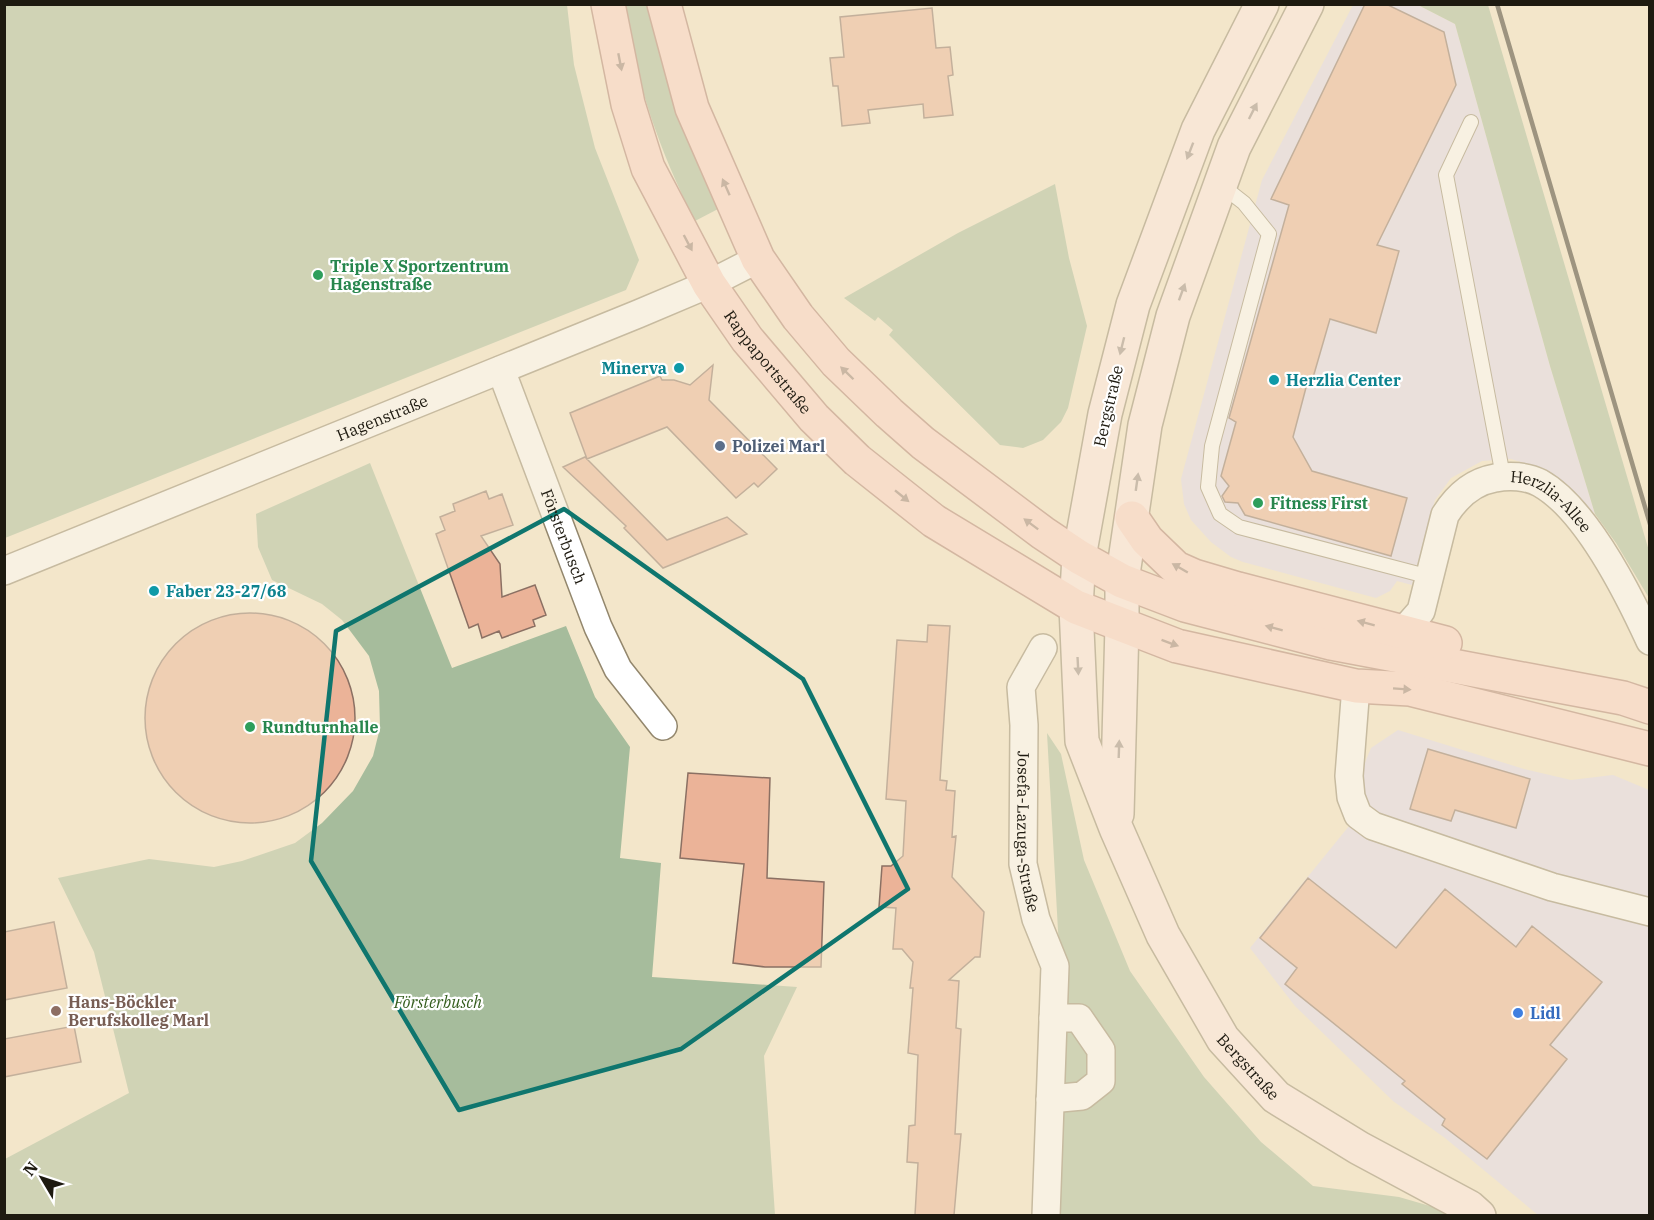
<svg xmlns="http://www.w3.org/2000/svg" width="1654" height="1220" font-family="'IBM Plex Serif',serif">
<rect width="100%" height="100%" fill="#f3e6ca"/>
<path fill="#dfdaf0" d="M1353,5H1418L1455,24L1550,366L1595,514L1564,484L1545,469L1511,459L1482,461L1451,478L1435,500L1412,585L1397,581L1390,591L1376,598L1243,562L1231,557L1211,542L1191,520L1184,504L1181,479L1262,180Z
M1398,730L1524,769L1571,780L1613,775L1649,790V1215H1538L1445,1138L1393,1101L1295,1006L1250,948L1358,815L1351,797L1371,748Z"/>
<path fill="#a6bc9c" d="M4,5H567L574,65L595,148L639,260L626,290L5,538Z
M622,5H648C661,72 688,148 718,209L695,221C658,148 638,85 622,5Z
M1418,5H1488L1649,551V598L1616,543L1595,514L1550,366L1455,24Z
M1055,184L1069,258L1087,326L1068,408L1061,422L1043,440L1023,448L1000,445L889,335L893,330L878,317L875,321L844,298L958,233Z
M370,463L452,668L566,626L595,697L630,747L620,858L661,863L652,977L797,987L764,1056L775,1215H5V1159L129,1093L94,952L58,878L149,859L214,867L242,861L295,843L322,823L353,791L373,756L380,728L379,691L369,656L342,620L322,604L272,580L258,547L256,514Z
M1047,733L1061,754L1084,860L1130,971L1204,1077L1261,1142L1313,1186L1399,1197L1461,1215H1047L1060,966Z"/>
<path fill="#ebb398" stroke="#8b7063" stroke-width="1.5" d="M1365,4H1386L1444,32L1456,85L1377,245L1399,251L1376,333L1330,319L1312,381L1308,380L1293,437L1312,471L1407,498L1391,556L1245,515L1238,503L1225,502L1222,496L1229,486L1221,476L1236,422L1229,418L1289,205L1271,199Z
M932,8L936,48L950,47L953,75L948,76L953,115L924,118L923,104L868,110L870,123L842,126L838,86H833L830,58L844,57L840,17Z
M713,365L709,400L777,469L758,487L754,483L736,498L667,427L587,459L570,413L660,376L662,380H674L690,385Z
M585,457L667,540L727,517L747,534L663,568L624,528L626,526L563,467Z
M486,491L489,499L502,494L513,525L481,536L500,564L502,597L535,585L546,615L533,620L535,626L502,638L499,631L482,638L478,624L469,628L436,534L445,530L440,517L455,511L453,504Z
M145 718a105 105 0 1 1 210 0a105 105 0 1 1-210 0Z
M928,625L950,626L940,780L947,781L946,790L955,791L952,837L956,836L952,877L984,912L980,957H975L949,980L959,981L956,1028L961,1029L955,1134H961L954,1215H915L918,1163L907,1162L909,1126L915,1125L918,1055L908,1053L913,988H910L913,962L902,949H893L896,908L879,907L882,866H891L903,856L906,801L886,799L897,640L927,642Z
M1428,749L1530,779L1516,828L1455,810L1451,821L1410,809Z
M688,773L770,778L767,878L824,882L821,967H765L733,963L744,864L680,858Z
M1308,878L1396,948L1445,889L1516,947L1532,926L1602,982L1550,1045L1567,1059L1487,1159L1442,1125L1445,1119L1402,1084L1405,1081L1285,984L1297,968L1260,938Z
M54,922L67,988L4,1000V932Z
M74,1026L81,1062L4,1077V1039Z"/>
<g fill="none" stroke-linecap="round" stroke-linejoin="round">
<defs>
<path id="lane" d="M1471,122L1446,175L1503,476
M1221,185L1244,203L1269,234L1212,446L1208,487L1220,514L1239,527L1430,577"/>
<g id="street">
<path id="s1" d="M501,370L598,627L618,669L663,726"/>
<path id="s2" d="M4,571L638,314L709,284L758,259"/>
<path id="s3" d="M1392,644L1421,611L1445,515C1457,496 1472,482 1495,478C1509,475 1527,476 1540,483C1586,509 1628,593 1650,641"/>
<path id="s4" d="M1043,648L1021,687L1024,725L1023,864L1036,919L1055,966L1046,1216"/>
<path d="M1356,686L1349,776L1351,797L1358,815L1373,826L1552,887L1650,912"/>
<path d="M1050,1099L1082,1096L1101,1081V1050L1079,1018H1053"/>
</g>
<g id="secondary">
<path id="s5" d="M1262,4L1198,130L1133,305L1105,414L1079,557L1076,607L1082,741L1116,828L1163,935L1223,1039L1276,1097L1359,1148L1469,1207L1479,1216"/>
<path d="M1117,814L1122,625V581L1145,425L1173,316L1234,147L1307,4"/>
</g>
<g id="primary">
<path id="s6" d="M608,4L628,104L648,168L709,284L747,339L814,418L857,460L934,521L1076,607L1177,646L1356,686L1410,689L1650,749"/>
<path d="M664,4L692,108L758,259L798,317L836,362L889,413L923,443L1043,533L1079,557L1122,581L1185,605L1331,643L1623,698L1650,707"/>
<path d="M1132,518L1147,540L1176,568L1194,576L1238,589L1445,643"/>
</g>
</defs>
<use href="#lane" stroke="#93876d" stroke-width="16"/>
<use href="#street" stroke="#93876d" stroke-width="30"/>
<use href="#secondary" stroke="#93876d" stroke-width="36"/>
<use href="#primary" stroke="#ae7e70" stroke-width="36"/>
<use href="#lane" stroke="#fff" stroke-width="14"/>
<use href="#street" stroke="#fff" stroke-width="27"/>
<use href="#secondary" stroke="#fee8e4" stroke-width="33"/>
<use href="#primary" stroke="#fdd2c8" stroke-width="33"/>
<path stroke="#373226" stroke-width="4.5" d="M1497,4L1650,524"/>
</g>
<defs><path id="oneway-solid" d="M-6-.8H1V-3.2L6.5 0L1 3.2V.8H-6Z" transform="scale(1.5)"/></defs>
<g fill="#997f75">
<use href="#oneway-solid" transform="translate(620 62) rotate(79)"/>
<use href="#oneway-solid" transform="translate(726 187) rotate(-114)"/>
<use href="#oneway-solid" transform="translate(688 243) rotate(62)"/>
<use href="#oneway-solid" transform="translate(847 373) rotate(-136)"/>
<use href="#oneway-solid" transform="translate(902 496) rotate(39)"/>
<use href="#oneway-solid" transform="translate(1031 524) rotate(-143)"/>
<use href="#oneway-solid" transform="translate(1180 568) rotate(-150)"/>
<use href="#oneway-solid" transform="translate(1366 623) rotate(-165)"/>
<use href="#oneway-solid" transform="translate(1274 628) rotate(-165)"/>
<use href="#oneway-solid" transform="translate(1170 643) rotate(20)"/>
<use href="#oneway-solid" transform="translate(1402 689) rotate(4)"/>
</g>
<g fill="#998b85">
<use href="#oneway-solid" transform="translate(1253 111) rotate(-63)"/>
<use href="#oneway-solid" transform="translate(1190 151) rotate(111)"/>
<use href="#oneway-solid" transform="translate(1182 292) rotate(-70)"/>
<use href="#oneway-solid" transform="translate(1122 346) rotate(104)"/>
<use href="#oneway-solid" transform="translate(1137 482) rotate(-82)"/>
<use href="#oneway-solid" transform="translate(1078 666) rotate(87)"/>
<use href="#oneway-solid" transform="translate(1119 749) rotate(-88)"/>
</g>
<path d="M0 0H1654V1220H0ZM564,509L803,679L908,889L681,1049L459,1110L311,861L336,631Z" fill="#f3e6ca" fill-opacity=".55" fill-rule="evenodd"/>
<path fill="none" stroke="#0f766e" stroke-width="4.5" stroke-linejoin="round" d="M564,509L803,679L908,889L681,1049L459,1110L311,861L336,631Z"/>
<g fill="#2e9e5b" stroke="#fff" stroke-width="2">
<circle cx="318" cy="275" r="6"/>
<circle cx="1258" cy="503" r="6"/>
<circle cx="250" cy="727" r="6"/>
</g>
<g fill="#0f9aa8" stroke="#fff" stroke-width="2">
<circle cx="679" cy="368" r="6"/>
<circle cx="1274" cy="380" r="6"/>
<circle cx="154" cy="591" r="6"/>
</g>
<circle fill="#5c6f8a" stroke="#fff" stroke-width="2" cx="720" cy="446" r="6"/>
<circle fill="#8d6e63" stroke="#fff" stroke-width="2" cx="56" cy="1011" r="6"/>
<circle fill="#3f7fe0" stroke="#fff" stroke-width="2" cx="1518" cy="1013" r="6"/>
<g text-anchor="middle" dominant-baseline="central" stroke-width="4.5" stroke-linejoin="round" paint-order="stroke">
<g font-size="16" font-weight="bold" fill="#27864d" stroke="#fff" text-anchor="start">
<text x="330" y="266">Triple X Sportzentrum<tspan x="330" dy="18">Hagenstraße</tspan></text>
<text x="1270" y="503">Fitness First</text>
<text x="262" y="727">Rundturnhalle</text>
</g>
<g font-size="16" fill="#1e1a10" stroke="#fff">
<text stroke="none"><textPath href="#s6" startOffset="398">Rappaportstraße</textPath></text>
<text transform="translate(1108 406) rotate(-77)">Bergstraße</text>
<text stroke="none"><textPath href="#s2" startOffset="408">Hagenstraße</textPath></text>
<text stroke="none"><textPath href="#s3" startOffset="272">Herzlia-Allee</textPath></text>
<text stroke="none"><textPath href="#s1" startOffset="178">Försterbusch</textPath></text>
<text stroke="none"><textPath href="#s4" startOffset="190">Josefa-Lazuga-Straße</textPath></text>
<text stroke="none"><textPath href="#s5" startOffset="1138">Bergstraße</textPath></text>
</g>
<g font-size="16" font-weight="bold" fill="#0d838f" stroke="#fff" text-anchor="start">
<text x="667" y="368" text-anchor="end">Minerva</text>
<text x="1286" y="380">Herzlia Center</text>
<text x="166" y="591">Faber 23-27/68</text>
</g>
<g font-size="16" font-weight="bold" fill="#4e5e75" stroke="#fff" text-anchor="start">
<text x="732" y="446">Polizei Marl</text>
</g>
<g font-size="16" font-weight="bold" fill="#785e54" stroke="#fff" text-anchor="start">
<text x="68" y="1002">Hans-Böckler<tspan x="68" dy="18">Berufskolleg Marl</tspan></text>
</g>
<g font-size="16" font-style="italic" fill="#355e1e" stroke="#fff">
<text x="438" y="1002">Försterbusch</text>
</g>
<g font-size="16" font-weight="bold" fill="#366cbe" stroke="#fff" text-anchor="start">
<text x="1530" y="1013">Lidl</text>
</g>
</g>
<rect width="1654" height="1220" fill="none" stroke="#1e1a10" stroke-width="12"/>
<g transform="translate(42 1178) rotate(309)" stroke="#ffffff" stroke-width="4.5" paint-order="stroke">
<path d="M0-4.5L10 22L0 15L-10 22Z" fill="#1e1a10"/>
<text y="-9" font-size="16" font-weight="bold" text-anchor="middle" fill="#1e1a10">N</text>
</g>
</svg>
